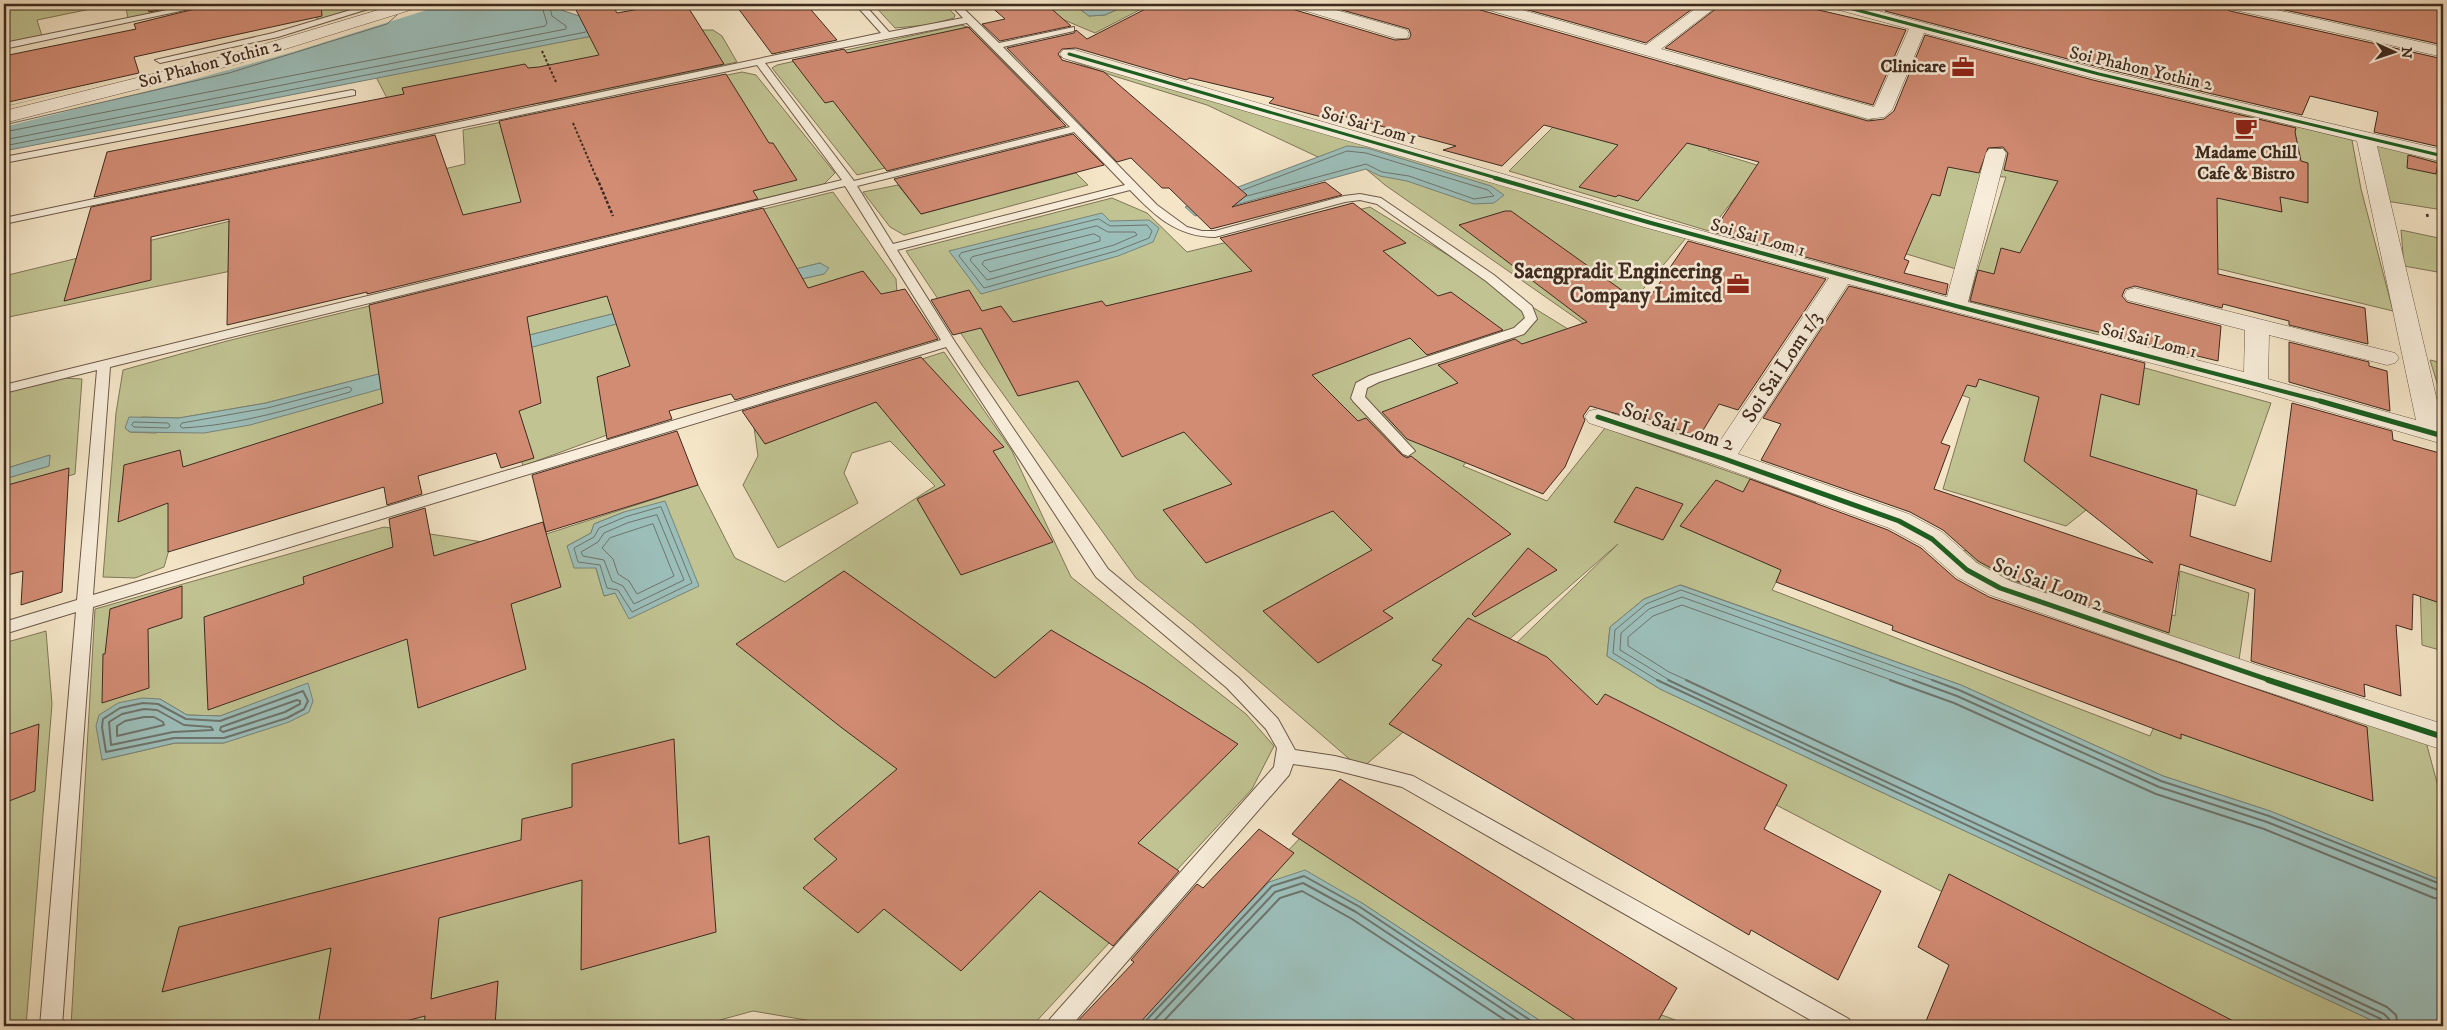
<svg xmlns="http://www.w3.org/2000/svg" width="2447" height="1030" font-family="'IM FELL DW Pica',serif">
<rect width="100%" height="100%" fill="#f4e5c7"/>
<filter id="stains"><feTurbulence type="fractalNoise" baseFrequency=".004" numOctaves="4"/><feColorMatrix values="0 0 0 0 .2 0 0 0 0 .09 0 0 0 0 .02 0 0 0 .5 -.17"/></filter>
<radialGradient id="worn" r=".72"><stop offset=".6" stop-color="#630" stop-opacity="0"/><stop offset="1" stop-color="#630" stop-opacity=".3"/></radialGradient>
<path fill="#c1c392" stroke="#807658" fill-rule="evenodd" d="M4,4H115L37,20L42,36L4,44Z
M125,4H195L128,18Z
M298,4H369L319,20Z
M873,4H944L955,15L954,18L928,25L895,28Z
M1026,4H1073L1089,16L1105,15L1129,4H1151L1095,33Z
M961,25L971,28L1060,119L1058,125L857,175L772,68L777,65Z
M623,30H713L722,36L737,62L568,99L400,123L376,77Z
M1058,56L1686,238L1603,337L1385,185L1366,169L1318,157L1207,105L1114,76Z
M1678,64L1761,88L1708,150L1760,166L1709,231L1509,171L1572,108L1639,98Z
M742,72L756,75L835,173L824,184L456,271L289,259L4,318V276L465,164L463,130Z
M1810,101L1890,125L2115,173V340L1968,302L2006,177L1980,176L1956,269L1831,231L1759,149Z
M2239,112L2352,140L2361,189L2393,311L2186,261L2240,121Z
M2381,144L2443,160V210L2386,201L2376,145Z
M1076,173L1088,185L904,235L890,227L863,192L898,185L921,214Z
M833,192L896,279L897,293L626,428L523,466L507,413L181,508L164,567L135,578L103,577L116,413L123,370L227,341ZM820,263L828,268L824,274L696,302L499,356L155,433L130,432L125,428L142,417L179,418L266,403L592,319Z
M1112,198L1147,213L1187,252L1370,207L1568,329L1523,393L1463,466L1547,501L1605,428L1816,502L1772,590L2150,736L2183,656L2217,672L2227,728L2327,772L2337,710L2425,738L2443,805V881L2270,811L2163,776L1961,685L1681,585L1644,599L1610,627L1607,656L1660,689L2384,1026H2199L1499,660L1618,544L1361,769L1193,624L1136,578L982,365L906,251Z
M2401,230L2443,239V273L2404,266Z
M1854,287L2271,403L2235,506L2133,473L2066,526L1943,489L1970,398L1817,347Z
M944,352L1012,451L1071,577L1246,714L1274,746L1252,789L1032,1026H841L753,1011L698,1026H71L95,609L384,527L509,546L698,485L735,558L785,582L935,486L890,441L852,453L844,473L858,503L778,548L743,485L758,456L752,413ZM624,512L615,593L604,596L596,568L567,546L591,533L594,524ZM308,684L224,743H175L102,760L160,699L187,715L220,716Z
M2430,360L2443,363V402Z
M63,378L82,379L75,474L4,495V479L49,466L50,455L4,469V393Z
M2417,486L2443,491V651L2422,645Z
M1982,548L2175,616L2180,571L2249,593L2239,660L1988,572L1963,551Z
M46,631L52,704L26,1026H4V643Z
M1301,837L1622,1000L1691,1026H1548L1362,903L1269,882L1134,1026H1122Z"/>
<path fill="#9cbeb9" stroke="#77837b" d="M388,4H559L561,10L623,30L4,151V107L225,55Z
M1073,4H1129L1105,15L1089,16Z
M1347,146L1367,148L1491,186L1504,195L1494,203L1474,204L1407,181L1380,176L1366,169L1195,216L1185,207Z
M1102,213L1110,221L1149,220L1159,228L1153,242L1118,256L981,294L949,251Z
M820,263L829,268L824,274L696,302L250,425L204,433L130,432L125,428L129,417L179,418L266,403L592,319Z
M50,455L49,466L4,479V469Z
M665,501L699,586L629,619L615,593L604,596L596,568H574L567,546L591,533L594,524L624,512Z
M1680,585L1961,685L2163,776L2270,811L2443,881V1026H2384L1660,689L1607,656L1610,627L1644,599Z
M308,683L313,701L309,712L289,722L224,743H175L102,760L96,726L99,715L118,703L142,698L160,699L187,715L220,716Z
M1305,870L1362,903L1548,1026H1134L1269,882Z"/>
<path fill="#f4e5c7" d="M388,4H446L293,52L188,81L4,127V107L236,50Z"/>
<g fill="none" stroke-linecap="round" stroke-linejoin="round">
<path stroke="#6e746c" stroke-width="1" d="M4,125L229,73L387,24L397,15
M4,132L545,26L547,23L541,4
M4,140L566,29V26L552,16L549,4
M4,146L586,32
M1243,190L1347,151L1366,153L1488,190L1494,196L1474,199L1409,176L1382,172L1366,164L1247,196
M1099,219L1110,226L1147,225L1152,231L1149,238L1116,251L984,288L959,256L961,253Z
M1097,226L1108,232H1135L1137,235L1114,245L987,280L970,260L972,257Z
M1094,234L1100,237V241L990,272L982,264L984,261Z
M349,387L352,389L350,392C294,408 240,425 182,428L180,426L182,423L267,408Z
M134,422L168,423L170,426L168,428L134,427L132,425Z
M661,507L692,583L632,612L618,590L607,588L600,565L578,562L574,548L594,537L599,528L625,517Z
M657,515L684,580L634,604L623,586L612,581L604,560L583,556L581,552L598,542L604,533L627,523Z
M653,524L674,576L637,594L629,581L618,574L613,559L602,548L610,538Z
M1659,681L1613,653L1615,630L1646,604L1681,590L1935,681
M1671,681L1620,650L1621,633L1649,609L1682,597L1916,681
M1689,681L1669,672L1628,646V637L1653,616L1682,605L1894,681"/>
<path stroke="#6e746c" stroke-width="2" d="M1657,680L2381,1019L2385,1026
M1668,680L2384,1014L2389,1019L2391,1026
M1686,680L2387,1007L2396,1015L2398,1026
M1890,680L1954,703L2156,794L2264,829L2434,898L2443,899
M1913,680L1957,696L2159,787L2267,822L2443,892
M1932,680L1959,690L2161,781L2269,816L2443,885
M303,691L308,701L304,709L287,718L224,738H174L106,752L102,727L103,719L120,708L143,703L158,704L186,719L220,721Z
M297,700L300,701V704L285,712L223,732L220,730L221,727Z
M144,709L157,710L184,725L211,727L213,730L173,732L111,745L109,722L122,714Z
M144,717H154L163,722L164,725L117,736V726L125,721Z
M1141,1026L1272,886L1304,876L1360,907L1539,1026
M1149,1026L1275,892L1303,883L1356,912L1528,1026
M1159,1026L1280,898L1302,891L1352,919L1514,1026"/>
</g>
<path fill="#d28c74" stroke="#3f2a1f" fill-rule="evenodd" d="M147,4H189L149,12Z
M215,4H321L322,16L134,57L139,73L4,103V56L136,29L134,24Z
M573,4H612L617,13L668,4H686L724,64L94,197L107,152L404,94L402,88L525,64L528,68L539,67L599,55Z
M735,4H806L837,40L772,54Z
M988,4H1046L1071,26L1000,41L982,24L1005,19Z
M1155,4H1289L1292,9L1395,40L1409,39L1411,35L1409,29L1321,4H1474L1477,9L1868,121L1884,119L1894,111L1925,35L2093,80L2296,128L2295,132L2301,161L2308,163V203L2280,197L2282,212L2217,198L2218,274L2365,308L2368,344L2289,325V321L2223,304L2222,308L2135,286L2125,289L2122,296L2127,302L2221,326L2218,361L1970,301L1978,270L1994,274L2001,248L2020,253L2058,181L2004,170L2008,153L2003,147L1988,148L1979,173L1948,167L1940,196L1932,194L1904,259L1909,261L1904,273L1948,284L1946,295L1713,232L1759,162L1687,143L1638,201L1618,195L1616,197L1579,187L1618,145L1544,125L1502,166L1443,150L1456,146L1339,115L1333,120L1269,103L1274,98L1190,78L1186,80L1076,48L1062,49L1058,54L1062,60L1104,72L1247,195L1232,207L1325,182L1342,195L1211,229L1169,188H1162L1131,158L1117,162L1007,48L1074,33L1076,30L1087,39Z
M1507,4H1699L1646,43Z
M1722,4H1792L1906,30L1873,105L1665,48Z
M1890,4H2220L2230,11L2443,59V119L2440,147L2374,132L2378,112L2310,96L2302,115L2102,68L1885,11Z
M2258,4H2443V45Z
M968,27L1066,126L887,171L833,101L825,103L792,60L844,49L847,53Z
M726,74L769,143H773L797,180L753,191L758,199L367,294V292L227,325L229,219L151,237V280L64,301L91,207L435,135L463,215L521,202L499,121Z
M1073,134L1104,165L921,214L894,179Z
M2408,155L2438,163L2436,174L2407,168Z
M1353,203L1406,243L1383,251L1438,296L1451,292L1503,330L1427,355L1410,338L1312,375L1358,421L1366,418L1402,455L1407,458L1411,456L1511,534L1383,611L1393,618L1318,663L1263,611L1372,550L1333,511L1206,563L1163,510L1232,484L1184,432L1122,457L1078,381L1018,396L981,328L953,335L931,300L969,290L982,311L1001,306L1013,322L1102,301L1106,306L1252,271L1220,238Z
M763,208L808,288L863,271L881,294L905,289L938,339L735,400L731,394L669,411L672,419L607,439L597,377L630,366L607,296L527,317L541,403L519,411L534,458L501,468L496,453L418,476L422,494L387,505L384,487L168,552V503L118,522L124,465L180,450L183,467L383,403L369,305Z
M1505,211H1511L1644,306L1688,241L1826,279L1738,410L1719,404L1699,437L1641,416L1638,420L1590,406L1583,416L1585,420L1565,467L1543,494L1407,439L1382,412L1458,383L1438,365L1515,339L1522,344L1587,322L1459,225Z
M1849,286L2145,363L2139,405L2101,394L2090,456L2197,490L2190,536L2271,562L2292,403L2392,431L2393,440L2443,454V604L2413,594L2412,630L2396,625L2401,696L2364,684L2365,697L2251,661L2255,589L2180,564L2169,633L2011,579L1978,561L1943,530L1910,512L1761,460L1781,424L1763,418ZM1979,379L2039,397L2024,461L2153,563L1934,489L1950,446L1941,443L1967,385L1976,387Z
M2289,342L2369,362V366L2387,371L2390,411L2289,382Z
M921,357L1004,447L993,451L1053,542L961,575L917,499L945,485L876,402L765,444L742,411Z
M677,431L698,485L546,532L532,475Z
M69,468L62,592L21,605L23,571L4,576V486Z
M1750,479L1888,530L1921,548L1956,579L1989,597L2367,727L2373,801L2181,734V739L1892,630L1893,626L1776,582L1781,570L1680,526L1716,480L1743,492Z
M1636,487L1683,504L1663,540L1614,522Z
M425,508L434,556L543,522L561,587L511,604L526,669L418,708L407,639L208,710L204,617L304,584L303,577L393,547L389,519Z
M1528,548L1557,570L1475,617L1472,614Z
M844,571L995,678L1051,630L1145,685L1238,744L1138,843L1179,871L1113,946L1040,891L961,971L884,909L858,933L803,888L837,859L814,839L897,769L842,728L736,644Z
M182,586V618L148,629L149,688L102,703L103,654H105L110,609Z
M1468,618L1547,657L1597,705L1605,694L1787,785L1764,829L1881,891L1838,980L1751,930L1749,935L1389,724L1442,665L1432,660Z
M39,724L35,791L4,803V736Z
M674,739L679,844L709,836L716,932L581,970L582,880L439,918L431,999L498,981L495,1026H424L425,1016L387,1026H318L331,948L162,992L179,927L521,840L522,819L572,807V764Z
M1340,779L1677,988L1655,1026H1584L1292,834Z
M1259,829L1294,853L1137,1026H1073L1134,962L1131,960L1197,884L1203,888Z
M1949,874L2243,1026H1924L1949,965L1918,947Z"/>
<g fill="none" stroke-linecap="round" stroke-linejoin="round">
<defs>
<path id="service" d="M197,4H213L4,49V43Z
M371,4H384L278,37L160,63L155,60L273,33Z
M855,4H864L889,32L963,18L950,4H959L999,43L1074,27V31L1003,47L1157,205L1187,227L1202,231H1215L1344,196L1360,194L1381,198L1494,275L1532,306L1537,319L1524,334L1379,382L1367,388L1365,397L1415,451L1408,456L1403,454L1353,401L1351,398L1356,383L1369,376L1514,328L1525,318L1522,311L1486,281L1377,204L1360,200L1345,202L1215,237C1177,237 1155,216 1130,190L897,250L955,342L1108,569L1239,678L1278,719L1295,750L1335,756L1413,776L1849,1019L1852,1026H1821L1402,787L1335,770L1293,764L1289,775L1071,1026H1047L1050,1019L1274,767L1277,748L1266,729L1227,688L1096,577L946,347L93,607L62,1026H40L76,612L4,634V622L77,600L97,370L4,393V385L842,180L757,65L4,224V218L881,33ZM967,23L1070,127L854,181L765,63ZM1074,132L1125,185L893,244L857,186ZM845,186L941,340L93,595L110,367Z
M352,90L355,91V95L4,163V157Z"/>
<path id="minor" d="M1291,4H1315L1407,30L1409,34L1407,38H1395L1293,7Z
M1476,4H1501L1646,45L1702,4H1720L1661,49L1874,107L1909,29L1828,7L1826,4H1852L2102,70L2443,150V162L2377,146L2443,426V444L2255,390L1848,284L1738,454L1909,514L1942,532L1977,563L2010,581L2263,667L2443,724V750L2241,683L1990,595L1957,577L1922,546L1889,528L1713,464L1589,423L1585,417L1589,411L1598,409L1716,447L1829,278L1644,227L1063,58L1060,54L1063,50H1075L1658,219L1947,297L1986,153L1989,149H2003L2006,153L1968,302L2244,372L2245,330L2127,300L2124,295L2127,290L2135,288L2395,353L2399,358L2395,363L2387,365L2269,335L2268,379L2416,420L2357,141L2093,78L1924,33L1892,110L1884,117L1868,119L1478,7Z
M2222,4H2250L2443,47V57L2230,9Z"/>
<path id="tertiary" d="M398,4H422L420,7L237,64L4,123V111L225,56Z"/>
</defs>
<use href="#service" stroke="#6c5949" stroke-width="2"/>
<use href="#minor" stroke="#6c5949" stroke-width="1"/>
<use href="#tertiary" stroke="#6c5949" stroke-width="1"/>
<path stroke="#3f2a1f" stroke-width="2" stroke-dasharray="2.5 2" stroke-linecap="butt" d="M542,51L556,82
M573,123L597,179"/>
<path stroke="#3f2a1f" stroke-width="2.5" stroke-dasharray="3 2" stroke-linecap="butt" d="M597,178L613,216
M2427,214L2428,218"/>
<use href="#service" fill="#f8eedb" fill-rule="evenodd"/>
<use href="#minor" fill="#f8eedb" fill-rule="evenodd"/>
<use href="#tertiary" fill="#f8eedb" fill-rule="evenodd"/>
<defs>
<path id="cycleway-far3" d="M1834,4L2099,74L2443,156
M1069,54L1500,179"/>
<path id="cycleway-far2" d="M1495,178L1651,223L1956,306L2324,402"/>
<path id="cycleway-far1" d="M2320,401L2443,436
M1598,417L1722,458L1899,521L1932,539L1967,570L2000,588L2272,681"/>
<path id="cycleway" d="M2268,680L2443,737"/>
</defs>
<use href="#cycleway-far3" stroke="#f8eedb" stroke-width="5"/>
<use href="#cycleway-far2" stroke="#f8eedb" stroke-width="6"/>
<use href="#cycleway-far1" stroke="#f8eedb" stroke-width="8"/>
<use href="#cycleway" stroke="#f8eedb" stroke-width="9"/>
<use href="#cycleway-far3" stroke="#1b5e20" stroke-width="3"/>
<use href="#cycleway-far2" stroke="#1b5e20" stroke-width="4"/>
<use href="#cycleway-far1" stroke="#1b5e20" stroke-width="5"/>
<use href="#cycleway" stroke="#1b5e20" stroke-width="6"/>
</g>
<defs>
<symbol id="office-bare" viewBox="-9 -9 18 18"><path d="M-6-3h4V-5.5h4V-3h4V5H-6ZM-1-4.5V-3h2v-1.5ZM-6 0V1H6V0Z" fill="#8f2418" stroke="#f8eedb" stroke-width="2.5" paint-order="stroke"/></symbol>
<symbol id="cafe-bare" viewBox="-9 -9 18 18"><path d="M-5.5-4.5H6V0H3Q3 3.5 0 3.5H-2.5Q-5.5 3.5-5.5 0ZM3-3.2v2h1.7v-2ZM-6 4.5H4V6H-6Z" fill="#8f2418" stroke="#f8eedb" stroke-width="2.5" paint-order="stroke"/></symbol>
</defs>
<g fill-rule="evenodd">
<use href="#office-bare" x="1947" y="51" width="32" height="32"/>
<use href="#cafe-bare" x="2230" y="112" width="32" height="32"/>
<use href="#office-bare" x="1722" y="268" width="32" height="32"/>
</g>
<g text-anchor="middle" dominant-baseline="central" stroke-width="5" stroke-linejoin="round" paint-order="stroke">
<g font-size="18" fill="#3f2a1f" stroke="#f8eedb">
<text transform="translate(210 64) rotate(-15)">Soi Phahon Yothin 2</text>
<text transform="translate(2141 69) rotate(13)">Soi Phahon Yothin 2</text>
<text transform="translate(1369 126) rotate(16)">Soi Sai Lom 1</text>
<text transform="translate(1758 238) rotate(16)">Soi Sai Lom 1</text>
<text transform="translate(2149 341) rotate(14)">Soi Sai Lom 1</text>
</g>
<g font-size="18" font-weight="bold" fill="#3f2a1f" stroke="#f8eedb" text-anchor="end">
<text x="1946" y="67">Clinicare</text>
<text x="2246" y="153" text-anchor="middle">Madame Chill<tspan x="2246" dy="21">Cafe &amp; Bistro</tspan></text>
</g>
<g font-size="21" font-weight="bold" fill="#3f2a1f" stroke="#f8eedb" text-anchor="end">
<text x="1722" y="272">Saengpradit Engineering<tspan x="1722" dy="24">Company Limited</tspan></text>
</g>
<g font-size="21" fill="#3f2a1f" stroke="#f8eedb">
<text transform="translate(1782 367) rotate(-57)">Soi Sai Lom 1/3</text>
<text transform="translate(1678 427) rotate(18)">Soi Sai Lom 2</text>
<text transform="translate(2048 585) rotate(21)">Soi Sai Lom 2</text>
</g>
</g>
<rect width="2447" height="1030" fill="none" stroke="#f4e5c7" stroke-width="20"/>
<rect x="5" y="5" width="2437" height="1020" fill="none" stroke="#3f2a1f" stroke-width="2.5"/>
<rect x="10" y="10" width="2427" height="1010" fill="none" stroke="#3f2a1f"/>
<g transform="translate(2394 52) rotate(93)" stroke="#f8eedb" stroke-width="4" paint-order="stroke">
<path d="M0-4L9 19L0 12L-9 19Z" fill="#3f2a1f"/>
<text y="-8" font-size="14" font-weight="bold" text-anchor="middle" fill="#3f2a1f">N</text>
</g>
<rect width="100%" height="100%" filter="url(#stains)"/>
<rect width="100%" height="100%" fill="url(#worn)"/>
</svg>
